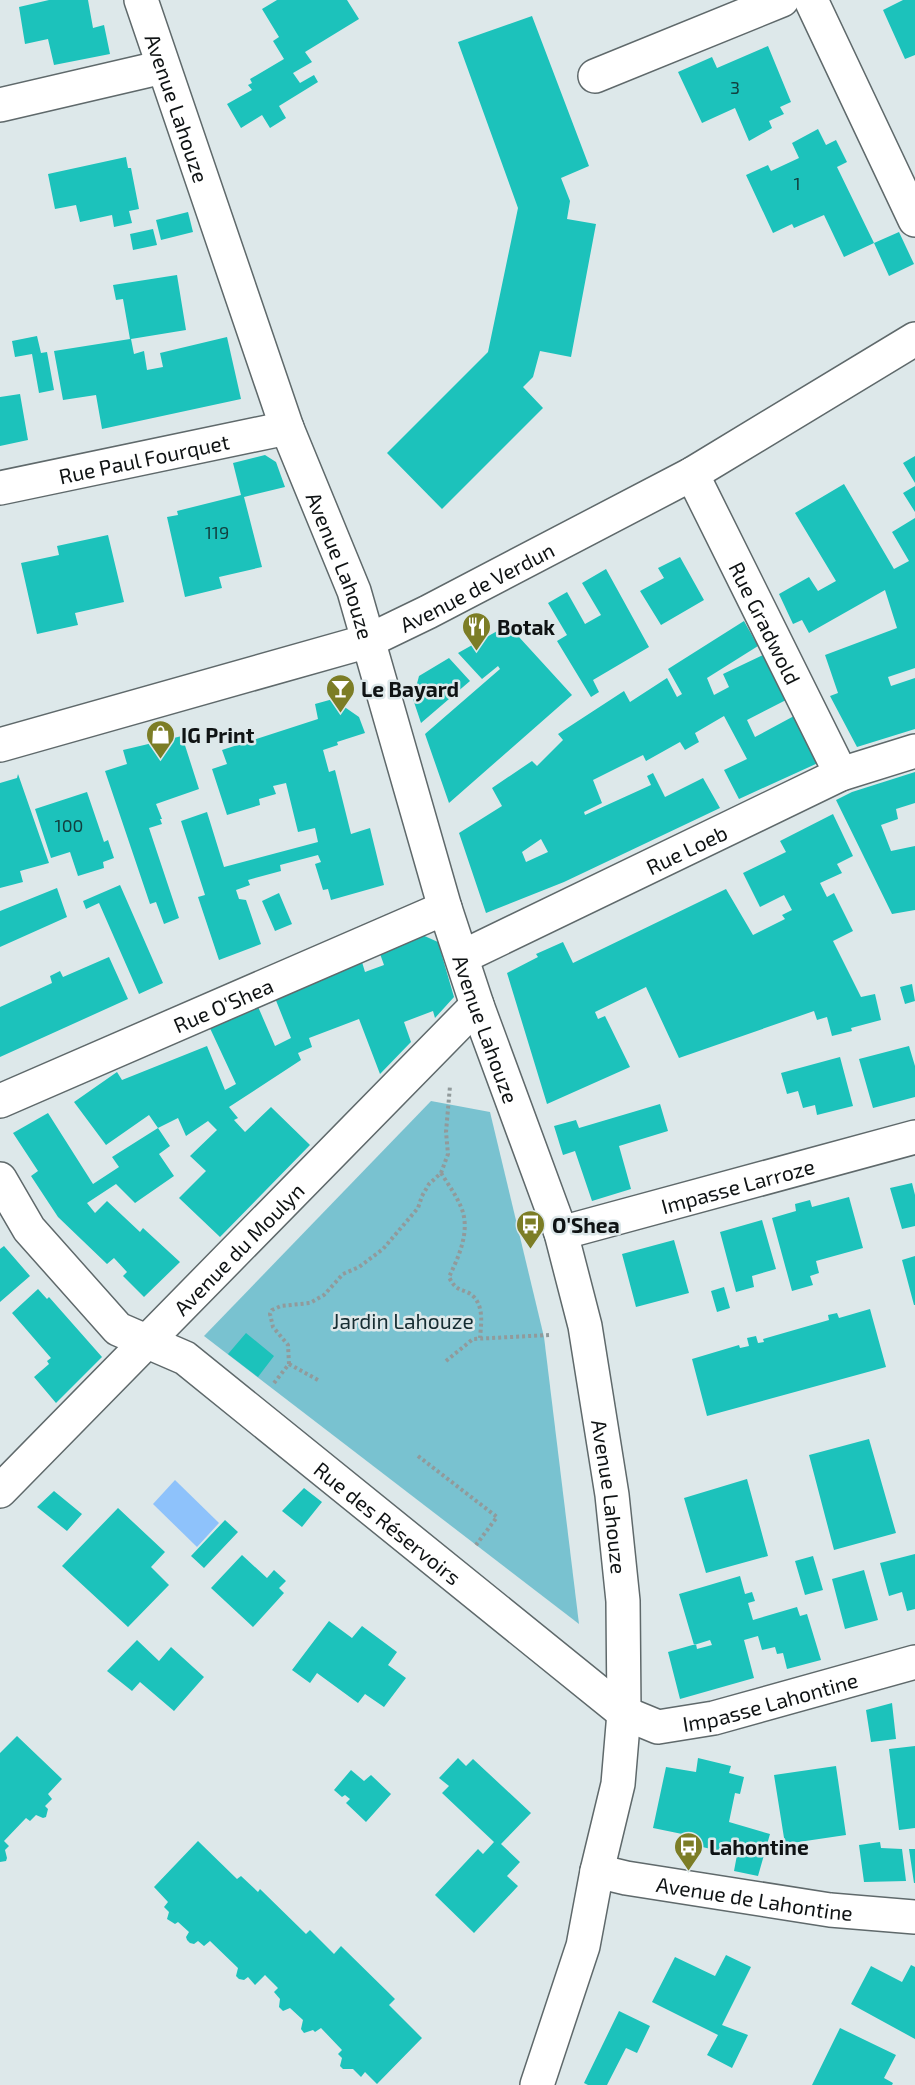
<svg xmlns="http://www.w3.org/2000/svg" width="915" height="2085" font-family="'Exo 2',sans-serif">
<rect width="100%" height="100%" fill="#dde8ea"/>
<path fill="#79c2d0" d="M431,1101L490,1112L544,1337L579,1624L204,1336Z"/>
<path fill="#8ec2fb" d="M175,1480L219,1523L197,1547L153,1504Z"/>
<path fill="#1cc2bb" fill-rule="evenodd" d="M49,0H88L93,28L104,25L110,54L54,65L48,39L25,44L19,7Z
M277,0H347L359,19L305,52L312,62L293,73L300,83L314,75L318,82L279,106L286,118L270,128L262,115L241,128L227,104L252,90L248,85L252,83L250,79L284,59L273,41L279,37L262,9Z
M903,0H915V55L905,59L883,10Z
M532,16L589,166L561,178L570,201L567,219L596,224L571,357L540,351L533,377L523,387L543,408L442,509L387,453L488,352L518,208L458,42Z
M768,46L791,102L780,107L784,114L769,121L772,128L749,141L735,108L702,123L678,72L712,57L717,68Z
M818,129L826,145L836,140L847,162L837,167L874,243L899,232L914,264L889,276L874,243L844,257L824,215L794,228L792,224L773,233L746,175L768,165L771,171L799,158L792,143Z
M126,157L128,168H131L139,209L129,211L132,223L114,227L112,215L80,222L76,205L55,209L48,174Z
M188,212L193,232L161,240L156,220Z
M153,229L157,245L133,250L130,234Z
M177,275L186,330L131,339L134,354L144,351L147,370L163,367L160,353L227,337L241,399L102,429L96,395L63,400L54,351L130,339L123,299L116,300L113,285Z
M37,336L41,353L47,352L54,390L39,393L32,354L15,357L12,341Z
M20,394L28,440L0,446V397Z
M265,455L276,462L285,487L244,497L262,567L219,577L222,588L185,597L167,517L178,515L177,511L241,495L233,463Z
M915,456V483L903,463Z
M844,484L894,569L909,561L892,532L915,518V668L888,677L891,686L915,678V729L857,747L830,696L838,693L825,655L897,628L885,590L809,633L802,620L793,624L779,594L809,577L818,591L836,581L795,513Z
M915,486V512L903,493Z
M108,535L124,602L75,613L78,625L37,634L21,563L59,555L57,546Z
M680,557L704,600L661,625L640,591L664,578L658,568Z
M606,569L649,647L593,680L599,692L591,697L557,641L567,635L548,603L567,592L585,624L601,615L582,583Z
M744,621L758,646L707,678L714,695L729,687L723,674L763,655L786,700L747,720L755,737L794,716L818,763L739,799L724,770L747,759L724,716L695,733L699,742L685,750L680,742L646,761L643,755L593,780L602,803L584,812L585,815L651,785L647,776L653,773L665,797L703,778L720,808L564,882L486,913L459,833L502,806L492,788L532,761L537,766L563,740L558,734L624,691L630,702L667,678L677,697L682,694L668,669ZM541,839L548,852L526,862L522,852Z
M508,625L572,695L449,803L425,734L500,669L498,666L482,679L458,653Z
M449,658L470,681L421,723L413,699L419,676Z
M333,699L359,717L365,733L337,742L338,745L323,750L329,772L335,770L351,834L370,828L384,885L331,900L328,889L323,890L315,864L321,862L318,855L280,865L281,871L248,880L250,885L236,890L239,899L246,900L261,944L219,960L198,897L205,895L181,821L207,812L224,867L318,842L315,828L298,832L286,783L273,786L276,794L259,799L260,805L227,815L212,769L227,764L222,750L318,719L315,704Z
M182,736L199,789L156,804L162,819H160L162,824L149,828L179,918L164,924L156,902L150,904L105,771L127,764L123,750Z
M915,772V803L896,809L898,819L881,825L891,851L915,846V910L892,914L836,800L852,792Z
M18,774L49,863L20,871L23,882L0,888V783L17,778Z
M87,792L104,842L108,840L114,858L103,862L104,868L78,876L70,852L51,858L35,809Z
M833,814L853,856L837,864L842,873L820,883L827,897L834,893L853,931L833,941L861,997L875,994L881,1020L851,1028L852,1031L832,1036L827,1017L817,1020L814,1011L679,1058L646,987L595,1012L598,1019L605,1016L630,1067L547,1104L507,973L538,957L536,954L563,942L573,963L726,889L753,935L785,919L782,915L792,910L784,895L760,907L743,873L786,852L780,841Z
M120,885L163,983L139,994L99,903L86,909L83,901Z
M57,888L67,917L0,947V911Z
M279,893L292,924L275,931L262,901Z
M420,934L438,942L454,997L435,1018L433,1011L404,1022L411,1042L380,1074L359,1019L309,1038L312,1047L298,1053L301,1060L229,1107L238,1118L234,1120L245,1132L271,1107L310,1145L220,1237L179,1198L206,1171L190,1156L217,1130L208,1121L186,1136L178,1118L158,1128L170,1146L159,1154L174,1176L135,1203L116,1184L87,1203L95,1213L107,1201L140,1232L143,1228L180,1262L144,1297L123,1276L127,1272L114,1258L107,1264L58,1217L31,1176L38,1171L13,1133L48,1113L93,1184L119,1167L112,1157L158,1128L149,1115L106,1145L74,1102L117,1072L122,1080L207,1046L225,1090L236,1084L208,1024L256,1002L275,1046L291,1038L273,993L362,962L365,972L384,965L379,951Z
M109,957L128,999L0,1057V1007L52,983L50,976L60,971L63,977Z
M912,984L915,1001L905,1004L900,987Z
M909,1046L915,1066V1097L873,1108L859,1059Z
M840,1057L853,1106L817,1115L815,1105L803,1108L798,1091L787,1094L781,1073Z
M660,1104L668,1131L619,1146L631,1189L592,1201L575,1151L563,1155L554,1126L576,1120L579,1128Z
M912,1183L915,1195V1226L902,1229L890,1188Z
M849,1197L863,1248L816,1261L819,1273L810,1276L813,1285L792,1291L772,1218L796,1211L795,1204L810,1200L812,1207Z
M762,1220L776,1269L752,1276L754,1287L736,1292L720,1232Z
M674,1240L689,1293L636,1307L622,1254Z
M4,1246L30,1276L0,1302V1249Z
M915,1256V1305H914L902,1260Z
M724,1287L730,1308L717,1312L711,1291Z
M38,1289L47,1299L49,1297L102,1357L56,1403L34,1377L49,1364L47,1361L51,1358L12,1313Z
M870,1309L886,1367L707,1416L692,1359L739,1345L740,1348L749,1346L747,1338L756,1336L758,1343L764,1342L763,1339L829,1320L828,1315L837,1313L839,1318Z
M246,1333L274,1356L258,1377L228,1354Z
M869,1439L896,1533L834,1550L809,1455Z
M747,1479L768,1556L706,1573L684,1498Z
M304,1488L322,1502L302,1527L282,1511Z
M54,1491L82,1514L67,1531L37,1507Z
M118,1508L165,1552L151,1567L169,1585L128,1627L62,1566Z
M225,1520L238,1532L204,1568L191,1556Z
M915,1554V1609L907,1611L902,1592L889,1596L880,1563Z
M242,1555L267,1578L274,1570L286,1581L279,1588L284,1593L253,1627L211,1588Z
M813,1556L823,1590L805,1595L795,1561Z
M864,1570L878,1620L845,1629L832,1579Z
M740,1576L745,1594L752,1592L755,1601L748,1603L753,1620L797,1607L800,1616L807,1614L821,1660L787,1669L783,1653L777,1654L775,1647L762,1650L758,1636L744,1640L754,1678L680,1699L668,1652L696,1644L697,1649L712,1645L710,1640L694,1645L679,1594Z
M329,1621L352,1638L362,1626L397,1652L388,1665L406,1678L384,1707L365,1694L358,1703L317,1673L310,1683L292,1670Z
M137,1640L159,1661L171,1647L204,1677L174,1711L140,1682L132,1691L107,1671Z
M892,1703L896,1739L871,1742L866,1710Z
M17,1736L62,1779L48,1794L52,1799L45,1806L48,1809L46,1817L43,1818L36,1815L30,1821L26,1818L4,1841L9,1846L5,1850L7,1858L6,1861L0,1862V1753Z
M915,1746V1828L899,1830L889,1749Z
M458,1758L466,1766L473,1759L531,1813L501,1844L520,1862L507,1876L518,1886L474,1933L435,1895L478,1849L483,1854L494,1842L442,1793L449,1786L439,1778Z
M698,1758L731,1766L729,1773L744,1777L740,1794L735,1793L729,1822L770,1834L758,1876L734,1871L737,1855L685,1843L687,1835L653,1828L666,1767L696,1772Z
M836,1766L846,1835L785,1844L774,1775Z
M351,1770L364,1781L371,1775L391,1794L366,1822L346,1803L350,1799L345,1795L342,1797L334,1790Z
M198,1841L237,1879L241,1876L258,1892L260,1889L306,1934L310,1930L334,1954L341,1946L395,1999L389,2005L422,2038L377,2084L365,2072L361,2077L353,2069H343L340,2066L342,2058L338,2054L342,2050L321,2028L315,2032L313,2030L304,2033L301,2029L303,2020L290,2008L283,2011L279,2007L280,1999L274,1992L278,1988L265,1975L255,1985L248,1977L244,1980L239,1979L236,1976L238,1968L210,1941L204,1946L198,1941L194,1944L190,1943L187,1940L186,1937L189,1932L178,1922L175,1924L167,1919L169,1912L164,1907L168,1902L154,1887Z
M880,1842L881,1848L902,1849L906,1881L864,1882L859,1845Z
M909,1849H915V1883H914Z
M726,1955L751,1967L722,2025L748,2035L732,2068L707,2055L718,2035L652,2002L675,1957L715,1976Z
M911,1965L915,1967V2039L851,2004L871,1966L902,1982Z
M619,2011L650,2026L637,2053L626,2048L607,2085H588L584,2083Z
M840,2028L896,2055L884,2078L893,2083L892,2085H812Z"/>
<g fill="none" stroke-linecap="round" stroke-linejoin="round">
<defs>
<g id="minor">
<path id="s1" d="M141,0L287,428L354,591L445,908L477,1005L561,1233L585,1326L612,1495L623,1601L624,1713L618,1784L597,1871L583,1946L537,2085"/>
<path d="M811,0L915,220"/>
<path d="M595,76L782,0"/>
<path d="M0,105L163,67"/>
<path id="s2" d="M692,474L841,774"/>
<path id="s3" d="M0,488L287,428"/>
<path id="s4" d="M462,957L841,774L915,751"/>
<path id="s5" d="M0,1101L445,908"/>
<path id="s6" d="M0,1179L29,1229L118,1329L185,1358L624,1713L658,1727L714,1718L915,1662"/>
<path id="s7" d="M561,1233L915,1137"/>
<path id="s8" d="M0,1491L477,1005"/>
<path id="s9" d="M597,1871L626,1878L830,1910L915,1917"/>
</g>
<g id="major">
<path id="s10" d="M0,745L368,641L428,612L692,474L915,339"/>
</g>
</defs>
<use href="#minor" stroke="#5f696b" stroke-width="36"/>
<use href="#major" stroke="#5f696b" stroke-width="36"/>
<path stroke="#919a9b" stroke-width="4" stroke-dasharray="3 3" stroke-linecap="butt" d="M441,1173C448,1184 456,1195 461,1207C471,1230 459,1256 449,1277C457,1294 464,1287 474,1297C484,1308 481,1325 480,1338
M446,1361L473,1339L549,1335
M289,1364L318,1380
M274,1383L289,1364L288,1345L273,1327L270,1314L272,1310L281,1306L310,1303L324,1295L343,1274L359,1267L383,1249L418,1208L422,1196L429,1184L441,1173L448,1154L446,1132L450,1086
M418,1456L497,1517L476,1545"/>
<use href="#minor" stroke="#fff" stroke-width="33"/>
<use href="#major" stroke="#fff" stroke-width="33"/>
</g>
<defs>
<symbol id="restaurant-pin" viewBox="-11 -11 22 30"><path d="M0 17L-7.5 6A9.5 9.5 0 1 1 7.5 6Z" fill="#7c7d26" stroke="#dde8ea"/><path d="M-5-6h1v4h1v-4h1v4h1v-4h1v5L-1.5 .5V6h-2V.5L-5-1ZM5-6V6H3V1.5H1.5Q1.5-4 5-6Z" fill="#fff"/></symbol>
<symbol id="bar-pin" viewBox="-11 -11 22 30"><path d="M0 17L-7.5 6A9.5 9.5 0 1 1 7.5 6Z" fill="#7c7d26" stroke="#dde8ea"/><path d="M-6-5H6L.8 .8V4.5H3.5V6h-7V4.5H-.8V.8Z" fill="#fff"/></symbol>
<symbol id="shop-pin" viewBox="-11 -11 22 30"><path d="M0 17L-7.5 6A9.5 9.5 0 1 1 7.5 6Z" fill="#7c7d26" stroke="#dde8ea"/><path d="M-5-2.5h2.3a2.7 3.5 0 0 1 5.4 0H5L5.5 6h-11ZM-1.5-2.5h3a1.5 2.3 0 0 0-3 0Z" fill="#fff"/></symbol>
<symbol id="bus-pin" viewBox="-11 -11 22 30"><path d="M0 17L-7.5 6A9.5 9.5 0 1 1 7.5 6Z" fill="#7c7d26" stroke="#dde8ea"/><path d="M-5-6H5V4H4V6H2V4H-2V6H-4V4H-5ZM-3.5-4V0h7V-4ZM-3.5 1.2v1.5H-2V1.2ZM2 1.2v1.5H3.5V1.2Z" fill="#fff"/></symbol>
</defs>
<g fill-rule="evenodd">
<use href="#restaurant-pin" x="460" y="610" width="33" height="45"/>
<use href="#bar-pin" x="324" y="672" width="33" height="45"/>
<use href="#shop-pin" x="144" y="718" width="33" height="45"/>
<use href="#bus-pin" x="514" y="1208" width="33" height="45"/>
<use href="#bus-pin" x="672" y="1830" width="33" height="45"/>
</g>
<g text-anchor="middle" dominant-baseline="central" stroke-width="5" stroke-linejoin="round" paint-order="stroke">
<g font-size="18" fill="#123f3e">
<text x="735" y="87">3</text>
<text x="797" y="183">1</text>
<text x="217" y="532">119</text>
<text x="69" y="825">100</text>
</g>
<g font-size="21" fill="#0f1314" stroke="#dde8ea">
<text stroke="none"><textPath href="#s1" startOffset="114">Avenue Lahouze</textPath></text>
<text stroke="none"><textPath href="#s3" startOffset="147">Rue Paul Fourquet</textPath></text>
<text stroke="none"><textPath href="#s1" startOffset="600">Avenue Lahouze</textPath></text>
<text stroke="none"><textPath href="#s10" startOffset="504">Avenue de Verdun</textPath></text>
<text stroke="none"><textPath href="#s2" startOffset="166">Rue Gradwold</textPath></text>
<text stroke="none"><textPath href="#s4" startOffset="249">Rue Loeb</textPath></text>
<text stroke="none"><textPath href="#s5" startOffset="243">Rue O'Shea</textPath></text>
<text stroke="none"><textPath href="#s1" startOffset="1086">Avenue Lahouze</textPath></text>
<text stroke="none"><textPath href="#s7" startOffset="183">Impasse Larroze</textPath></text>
<text stroke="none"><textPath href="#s8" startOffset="340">Avenue du Moulyn</textPath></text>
<text stroke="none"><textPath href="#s1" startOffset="1572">Avenue Lahouze</textPath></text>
<text stroke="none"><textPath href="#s6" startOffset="526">Rue des Réservoirs</textPath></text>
<text stroke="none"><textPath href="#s6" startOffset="981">Impasse Lahontine</textPath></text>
<text stroke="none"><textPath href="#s9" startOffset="160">Avenue de Lahontine</textPath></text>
</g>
<g font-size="21" font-weight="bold" fill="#0f1314" stroke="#dde8ea" text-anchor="start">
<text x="497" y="626">Botak</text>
<text x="361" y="688">Le Bayard</text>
<text x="181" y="734">IG Print</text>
<text x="552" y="1224">O'Shea</text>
<text x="709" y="1846">Lahontine</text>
</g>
<g font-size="21" fill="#162d32" stroke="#dde8ea">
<text x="403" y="1320">Jardin Lahouze</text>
</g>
</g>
</svg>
